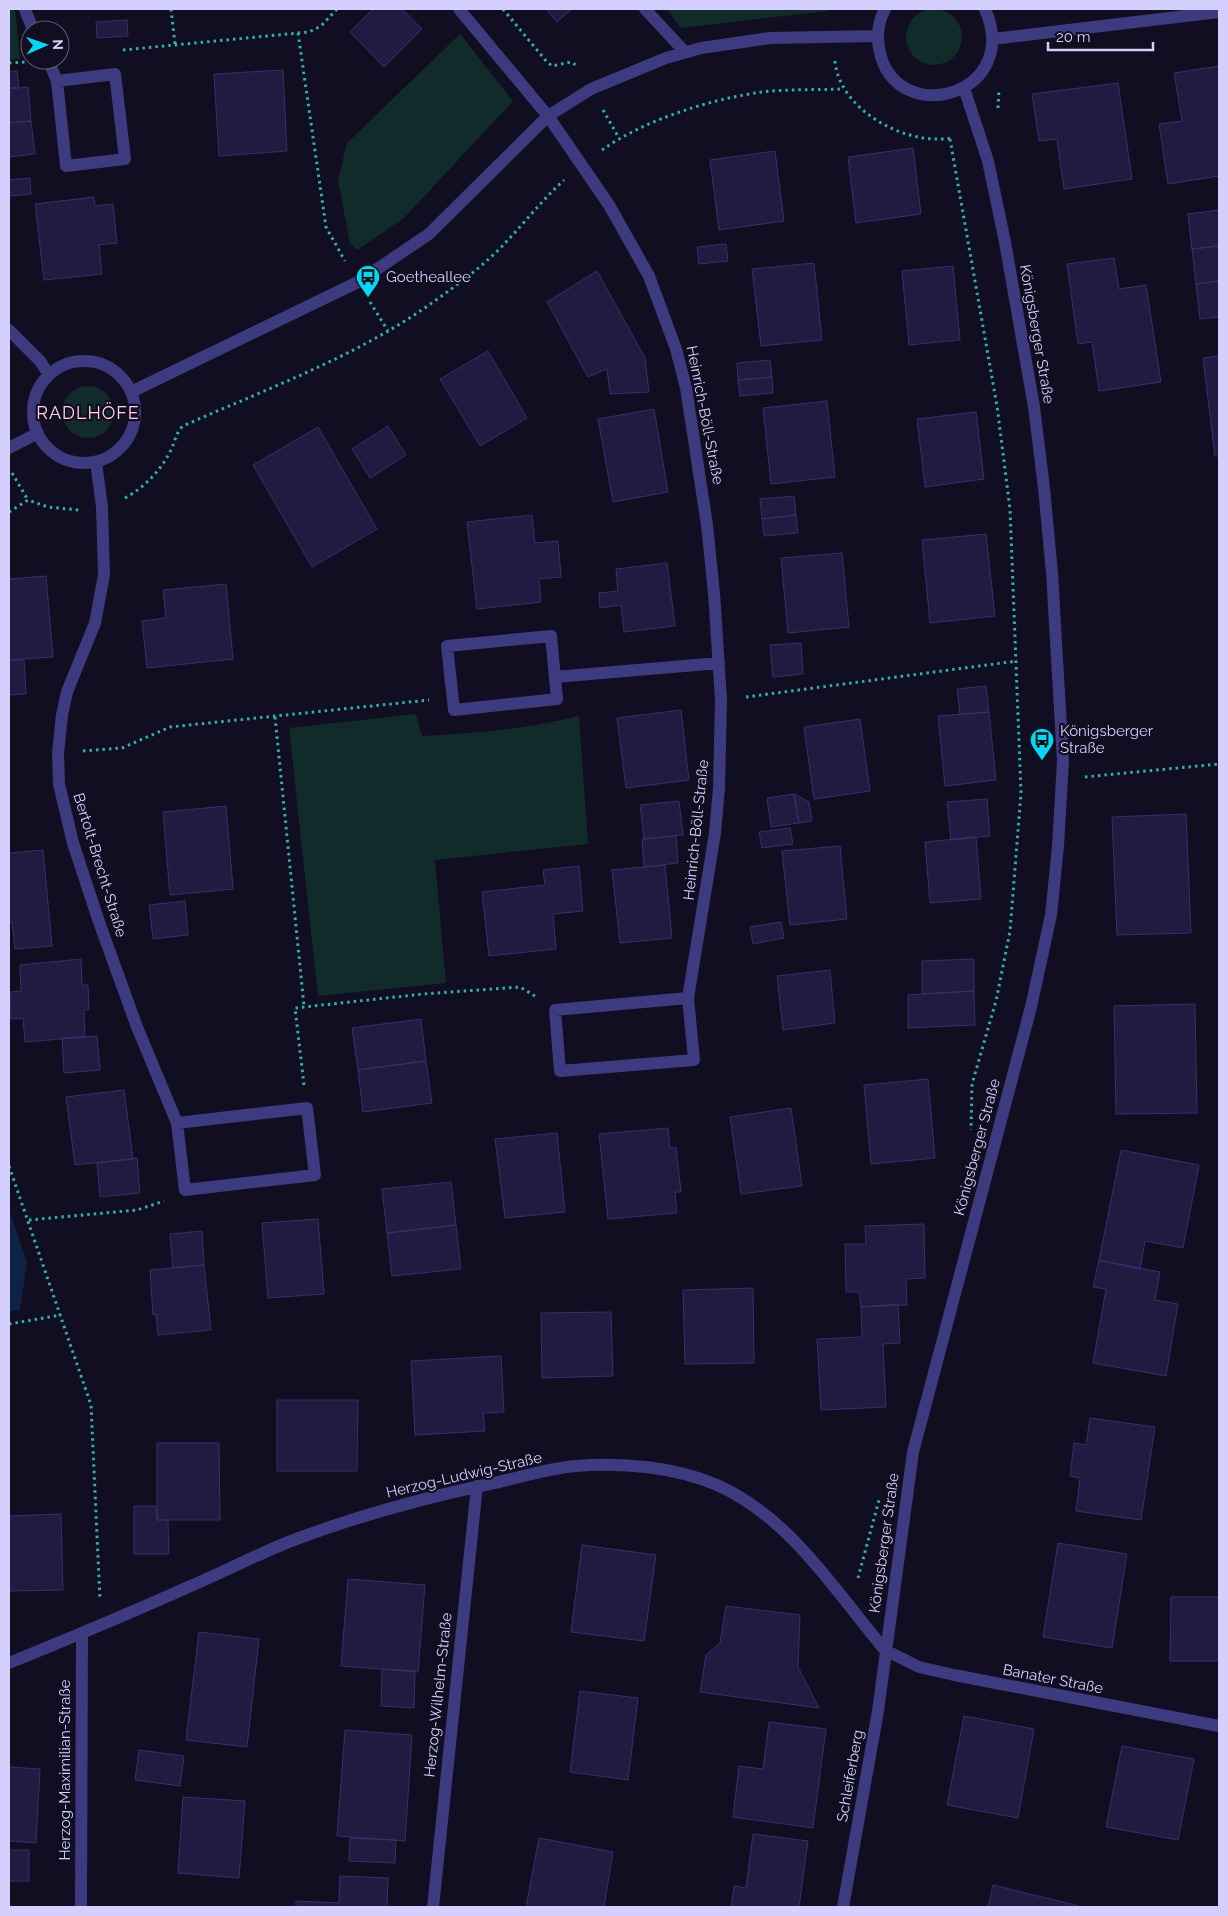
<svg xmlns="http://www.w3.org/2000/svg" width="1228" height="1916" font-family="Raleway,sans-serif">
<rect width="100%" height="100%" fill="#110e21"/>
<path fill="#112b2a" d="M9,9H15L20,59L9,60Z
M667,9H828L827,11L680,28Z
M906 37a28 28 0 1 1 56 0a28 28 0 1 1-56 0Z
M460,34L513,101L404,218L357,250L350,243L338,180L347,143Z
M62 412a26 26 0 1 1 52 0a26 26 0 1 1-52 0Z
M416,714L422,736C474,733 528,729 579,716L588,844L435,860L446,983L318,996L289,728Z"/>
<path fill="#0d2245" d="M9,1209L27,1263L20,1310L9,1311Z"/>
<path fill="#231a41" stroke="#3b2d6d" d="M373,9H402L422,29L384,67L350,32Z
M546,9H572L557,22Z
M127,20L128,36L97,38L96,22Z
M1219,66V176L1168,184L1159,124L1182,121L1174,73Z
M283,70L287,151L219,156L214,74Z
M17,71L19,87L9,88V72Z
M1118,83L1132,179L1064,189L1057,139L1039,141L1032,94Z
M28,87L31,121L9,123V89Z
M31,121L35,154L9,157V123Z
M913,148L921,214L856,223L848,157Z
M775,151L784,221L719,230L710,160Z
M30,178L31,194L9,196V180Z
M94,197L95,206L113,204L117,243L99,245L102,274L44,280L35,204Z
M1219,210V246L1192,249L1188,214Z
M726,244L728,261L699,264L697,247Z
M1219,246V281L1196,284L1192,249Z
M1114,258L1119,289L1146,285L1161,382L1099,391L1092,342L1078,344L1067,264Z
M814,263L822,340L761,346L752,269Z
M953,266L960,340L909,345L902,271Z
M597,271L645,358L649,392L610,394L607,369L588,377L547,302Z
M1219,281V317L1200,319L1196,284Z
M488,351L527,418L480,446L440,379Z
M1219,356V456H1215L1203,358Z
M770,360L772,377L738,380L737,363Z
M772,377L773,393L740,396L738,380Z
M827,401L835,477L771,484L763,408Z
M654,409L668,492L613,502L598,419Z
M976,412L984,479L925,487L917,419Z
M388,426L406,455L370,478L352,449Z
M318,427L377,529L312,567L253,465Z
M794,496L796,515L762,519L760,499Z
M532,515L535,543L558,541L561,577L539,579L541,602L477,609L467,522Z
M796,515L798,533L764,536L762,519Z
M986,534L995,616L930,623L922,540Z
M842,553L849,627L788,633L781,558Z
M667,563L675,626L624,632L621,605L600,608L599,593L618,591L616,569Z
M46,576L53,657L9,660V579Z
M226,584L233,659L147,668L142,621L166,618L163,590Z
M801,643L803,674L773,677L770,645Z
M9,660H24L26,694L9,695Z
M986,686L989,712L960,714L957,689Z
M681,710L689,780L626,788L617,718Z
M989,712L996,780L945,786L938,716Z
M860,719L870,791L814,799L804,727Z
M794,794L809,802L812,821L799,823Z
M794,794L799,823L771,827L767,798Z
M987,799L990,836L951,840L947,802Z
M679,801L683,835L644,839L640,805Z
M226,806L233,889L170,895L163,812Z
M1186,814L1191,933L1117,935L1112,817Z
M790,828L793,844L762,848L759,832Z
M676,836L678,863L644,867L642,839Z
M976,837L981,899L930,903L925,842Z
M840,846L847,919L790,925L782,851Z
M43,850L52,946L15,949L12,922L9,923V853Z
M665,865L672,938L620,943L612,870Z
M579,866L583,911L553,914L556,949L489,956L482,892L545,885L543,870Z
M185,901L188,935L153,939L149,905Z
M781,922L784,938L753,944L750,927Z
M81,959L82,985H88L89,1010H84L85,1037L25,1042L23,1018L11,1019L10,992L21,991L20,965Z
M974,959V991L922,994V961Z
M830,970L835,1023L783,1030L777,976Z
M974,991L975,1025L908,1028V995Z
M1195,1004L1197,1113L1116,1114L1114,1006Z
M421,1019L426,1061L358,1070L352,1028Z
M97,1036L100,1070L64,1073L62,1038Z
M426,1061L432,1103L363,1112L358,1070Z
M928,1079L935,1158L871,1164L864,1085Z
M124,1090L133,1159L75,1165L66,1097Z
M791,1108L802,1186L741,1194L730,1117Z
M668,1128L670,1148L676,1147L681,1192H675L677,1213L608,1219L599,1134Z
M557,1133L565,1212L505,1218L495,1139Z
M1121,1150L1199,1165L1183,1248L1145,1241L1140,1269L1099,1260Z
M137,1158L140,1193L100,1197L97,1163Z
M451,1182L456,1225L387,1233L382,1189Z
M318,1219L324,1294L268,1298L262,1223Z
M924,1224L925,1278L906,1279L907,1305L861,1307L859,1292H846L845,1244H866L865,1226Z
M456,1225L461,1269L392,1276L387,1233Z
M202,1231L204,1265L173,1268L170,1234Z
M1099,1260L1160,1272L1155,1300L1178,1304L1166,1376L1093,1363L1106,1289L1093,1287Z
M204,1265L211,1330L158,1335L156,1314L153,1315L150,1270Z
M753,1288L754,1363L685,1364L683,1290Z
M898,1304L900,1343L883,1344L886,1407L821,1410L817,1339L862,1337L861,1307Z
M611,1312L613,1376L542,1378L541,1313Z
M501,1356L504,1412L483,1413L485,1431L415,1435L411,1361Z
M277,1400H358L357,1471H277Z
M1090,1418L1155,1427L1141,1520L1076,1511L1080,1478L1070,1476L1074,1443L1086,1445Z
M157,1443H219L220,1520H157Z
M134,1506H156L157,1520H168L169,1554H134Z
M61,1514L63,1590L9,1591V1516Z
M1058,1543L1127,1554L1112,1648L1043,1637Z
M582,1545L656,1555L644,1641L571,1632Z
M348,1579L425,1585L418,1672L341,1666Z
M1171,1597H1219V1661H1170Z
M726,1606L800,1615L798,1667L819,1708L700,1692L706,1655L720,1643Z
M199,1632L259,1639L247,1747L186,1740Z
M382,1669L415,1671L414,1708L381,1706Z
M580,1691L638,1698L628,1780L570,1772Z
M964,1716L1034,1729L1018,1818L947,1805Z
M769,1722L826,1729L813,1828L733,1817L739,1766L763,1769Z
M345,1730L412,1735L405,1841L337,1836Z
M1122,1746L1194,1759L1178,1840L1106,1827Z
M139,1750L184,1756L180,1786L135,1780Z
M9,1767L40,1769L36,1843L9,1841Z
M183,1797L245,1801L239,1878L178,1873Z
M753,1834L808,1841L799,1907H731L734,1886L746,1888Z
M350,1838L396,1840L395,1863L349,1861Z
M539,1838L613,1852L604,1907H526Z
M9,1850H29V1881H9Z
M340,1876L388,1878L387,1907H296V1901L339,1903Z
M993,1885L1079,1906V1907H988Z"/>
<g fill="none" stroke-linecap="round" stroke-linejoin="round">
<path stroke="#31b0ab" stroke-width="3" stroke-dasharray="2.5 4" stroke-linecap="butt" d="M171,9L175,44
M503,9L547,62L552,66L571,62L579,67
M298,33L326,227L345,261
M123,50L309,32L321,26L337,9
M835,61C839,110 906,146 951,138
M9,63L25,62
M998,108L999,89
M603,110L619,138
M950,139L997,406L1010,509L1021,793L1010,931L996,1001L972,1084L971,1130
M602,150C644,120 711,99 762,92C789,89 816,90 842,89
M370,302L388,331
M12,473L28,500
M125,498C145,487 161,470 171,450C175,442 176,432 183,426C275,385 362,355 443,295C465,279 489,261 507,241C526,221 543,199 564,180
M9,512L28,500L48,507L79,510
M746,697L1017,661
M275,717L304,1006
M83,751L122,748L170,727L429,700
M1085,777L1219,764
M304,1085L295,1008L423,994L520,987L535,996
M9,1166L91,1405L100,1600
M29,1220L137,1210L164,1201
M9,1324L61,1315
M858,1578L879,1500"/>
<path stroke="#3e3a7f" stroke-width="12" d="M25,9L33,30
M459,9L548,116L609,205L649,276L676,349L686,388L707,525L714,593L721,700L719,788L715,833L688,998L694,1060L560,1071L555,1010L688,998
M645,9L685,52
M885,9C877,24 876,40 881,57C903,128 1022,93 985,9
M993,39L1219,12
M48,60L57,81L66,166L125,159L115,74L57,81
M9,330L40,361L49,375
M33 412a51 51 0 1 1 102 0a51 51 0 1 1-102 0Z
M131,392L358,282L429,234L548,116L591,89L666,58L701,48L770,38L877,36
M9,448L38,433
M96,462L102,507L104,575L95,623L67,692L62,715L58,753L59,784L73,843L99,922L137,1027L177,1123L185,1190L315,1175L307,1108L177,1123
M551,636L557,699L454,710L447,646Z
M555,677L719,663
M9,1663C68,1639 128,1614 186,1588C224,1572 261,1552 299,1538C364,1514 431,1496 499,1482C524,1476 551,1468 576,1466C622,1462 675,1467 717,1485C791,1518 835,1591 885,1650L919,1667L954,1675L1219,1726
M81,1907L82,1634
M433,1907L477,1486
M843,1907L878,1711L913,1452L1031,1007L1051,915L1058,846L1063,761L1052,573L1044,488L1034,407L1005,242L988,161L964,88"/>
</g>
<defs>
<symbol id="bus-pin" viewBox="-11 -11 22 30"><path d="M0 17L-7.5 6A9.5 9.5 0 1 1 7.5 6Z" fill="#06d6f3" stroke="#110e21"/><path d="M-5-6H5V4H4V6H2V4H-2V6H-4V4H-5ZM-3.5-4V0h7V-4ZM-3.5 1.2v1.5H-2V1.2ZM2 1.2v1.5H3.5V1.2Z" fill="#111"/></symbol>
</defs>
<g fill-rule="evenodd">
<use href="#bus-pin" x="354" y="263" width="28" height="38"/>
<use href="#bus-pin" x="1028" y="726" width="28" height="38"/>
</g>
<g text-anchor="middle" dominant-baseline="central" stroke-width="4.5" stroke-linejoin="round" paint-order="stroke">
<g font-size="15" fill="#d5cffe" stroke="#110e21" text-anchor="start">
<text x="386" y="277">Goetheallee</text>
<text x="1060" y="731">Königsberger<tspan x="1060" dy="17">Straße</tspan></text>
</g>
<g font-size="15" fill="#d5cffe" stroke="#110e21">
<text transform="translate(1037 334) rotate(80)">Königsberger Straße</text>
<text transform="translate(705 415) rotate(79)">Heinrich-Böll-Straße</text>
<text transform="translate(696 830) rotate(-84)">Heinrich-Böll-Straße</text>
<text transform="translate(100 865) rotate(73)">Bertolt-Brecht-Straße</text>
<text transform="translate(977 1147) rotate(-75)">Königsberger Straße</text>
<text transform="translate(464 1475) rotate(-13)">Herzog-Ludwig-Straße</text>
<text transform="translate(884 1543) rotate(-82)">Königsberger Straße</text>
<text transform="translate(1053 1679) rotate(11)">Banater Straße</text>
<text transform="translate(438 1695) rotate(-84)">Herzog-Wilhelm-Straße</text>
<text transform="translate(65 1770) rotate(-90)">Herzog-Maximilian-Straße</text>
<text transform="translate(850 1776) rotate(-80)">Schleiferberg</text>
</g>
<g font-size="18" letter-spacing="1" fill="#fed0ec" stroke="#110e21">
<text x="88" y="412">RADLHÖFE</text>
</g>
</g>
<rect width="1228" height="1916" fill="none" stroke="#d5cffe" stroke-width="20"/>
<g transform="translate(45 45) rotate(88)"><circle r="24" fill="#110e21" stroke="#5f5b79"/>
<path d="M0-4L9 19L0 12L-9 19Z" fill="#06d6f3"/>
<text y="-8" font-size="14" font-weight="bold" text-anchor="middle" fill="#d5cffe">N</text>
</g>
<path d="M1048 42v8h105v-8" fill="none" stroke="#d5cffe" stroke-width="2.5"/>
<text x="1056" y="42" font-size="15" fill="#d5cffe" stroke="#110e21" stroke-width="4" paint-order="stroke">20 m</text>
</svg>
